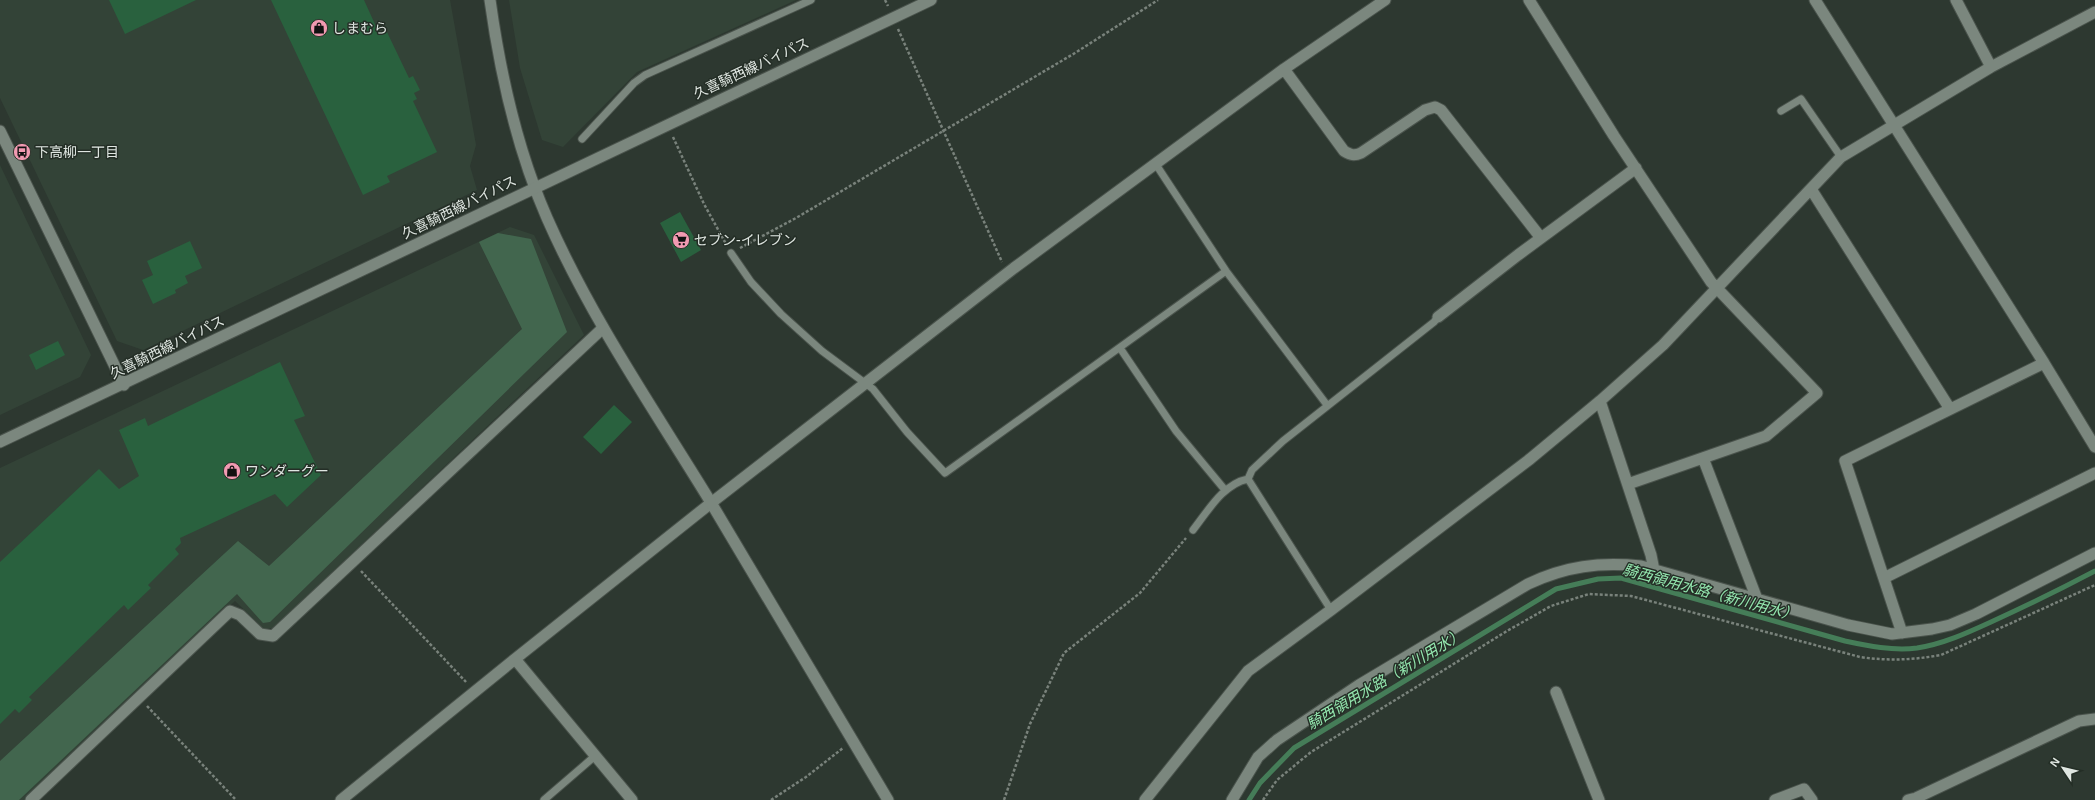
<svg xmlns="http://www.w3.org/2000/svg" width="2095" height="800" font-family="Helvetica,'Noto Sans JP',sans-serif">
<rect width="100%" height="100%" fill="#2d3830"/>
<path fill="#334337" d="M0,0H450L476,145L470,166L477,190L143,350L117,341L0,98Z
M509,0H796L637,72L563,147L542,140L520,68Z
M0,165L91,355L80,377L0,415Z
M510,227L534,235L584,335L273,628L264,629L235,601L25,800H0V468Z"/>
<path fill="#42664e" d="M498,233L531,239L567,332L270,622L263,623L237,594L19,800H0V761L238,541L269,566L522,329L479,242Z"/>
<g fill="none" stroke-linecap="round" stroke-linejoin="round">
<path stroke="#457d58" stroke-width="5" d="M1249,800L1260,783L1294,748L1556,589L1598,579L1621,578L1845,641C1868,646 1893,651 1917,648C1943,644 1967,633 1991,622C2026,606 2061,589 2095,571"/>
</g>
<path fill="#29613e" d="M109,0H196L125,34Z
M271,0H364L379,33L386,30L409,78L413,76L420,90L414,93L417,99L413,101L437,152L387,176L390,182L363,195Z
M680,212L701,250L681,262L660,223Z
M190,241L202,268L185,276L188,283L175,290L176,293L153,304L142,280L153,275L147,261Z
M58,341L65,355L36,370L29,355Z
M280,362L305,416L294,420L321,475L287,507L275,494L180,538L181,543L175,549L179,554L148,585L151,588L128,610L124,605L29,697L32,700L19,713L15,709L0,724V562L99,469L119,489L139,476L119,430L145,418L148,426Z
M614,405L632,422L601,454L583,437Z"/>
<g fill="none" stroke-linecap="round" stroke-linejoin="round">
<defs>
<path id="service" d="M1781,111L1801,99L1841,157
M582,139L634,83L645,75L811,0
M1155,163L1226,271L1327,405
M731,253L751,282L781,314L822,351L873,389L907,432L945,473L1226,271
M1120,348L1176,431L1225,490
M1248,479L1331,610
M1193,530C1208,511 1223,484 1248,479L1252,470L1283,441L1434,322L1438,317
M544,800L595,756"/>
<path id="minor" d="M1529,0L1614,136L1711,282L1817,393L1766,436L1628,484
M1815,0L2044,363L1845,461L1902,633
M1956,0L1991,67
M1284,69L1344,151C1351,155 1354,156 1361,153L1425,110L1435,107L1441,110L1541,238
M1811,189L1950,409
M1438,317L1518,255L1636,168
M2044,363L2095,447
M1600,401L1651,555L1654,570
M1703,458L1757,599
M1884,578L2095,473
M515,659L632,800
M1556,692L1599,800
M31,800L230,611L240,615L260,634L273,636L603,328
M341,800L515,659L711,503L1014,268L1284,69L1385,0
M1145,800L1248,671L1331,610L1530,459L1600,401L1663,345L1841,157L1991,67L2095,12
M1232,800L1258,757L1277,740L1359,685L1528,584C1566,566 1599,562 1641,566L1848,625L1892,634L1932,629L1950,625L1976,614L2095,553
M1775,800L1804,789L1812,800
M1908,800L1916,798L2079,721L2095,719"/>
<path id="tertiary" d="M490,0C500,72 518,152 547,218C591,318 653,408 710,501C770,600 828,701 888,800
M0,131L124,385"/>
<path id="secondary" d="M0,442L931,0"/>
</defs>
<use href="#service" stroke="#4a534c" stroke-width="9"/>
<use href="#minor" stroke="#4a534c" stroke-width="13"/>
<use href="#tertiary" stroke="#4a534c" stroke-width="13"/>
<use href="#secondary" stroke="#4a534c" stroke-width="13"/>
<path stroke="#79827b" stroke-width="2.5" stroke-dasharray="3 2" stroke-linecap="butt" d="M885,0L888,6
M898,29L1002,262
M673,137L704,204L726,244
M740,248L796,218L1075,53L1158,0
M361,571L466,682
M147,706L236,800
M771,800L806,777L843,748
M1004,800L1030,724L1064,653L1140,593L1186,538
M1263,800L1277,780L1311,752L1507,631L1551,606L1589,594L1631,596L1860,657C1888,661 1913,660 1941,655L2095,585"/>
<use href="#service" stroke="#7b877e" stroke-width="7"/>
<use href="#minor" stroke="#7b877e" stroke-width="11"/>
<use href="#tertiary" stroke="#7b877e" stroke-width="11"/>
<use href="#secondary" stroke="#7b877e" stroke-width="11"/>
</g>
<defs>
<symbol id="shop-disc" viewBox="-11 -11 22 22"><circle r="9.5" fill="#f19ab1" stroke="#242e26"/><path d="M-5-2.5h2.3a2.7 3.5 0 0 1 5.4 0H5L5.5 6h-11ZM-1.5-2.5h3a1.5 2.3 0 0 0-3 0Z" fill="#111"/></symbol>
<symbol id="bus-disc" viewBox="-11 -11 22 22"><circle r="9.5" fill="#f19ab1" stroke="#242e26"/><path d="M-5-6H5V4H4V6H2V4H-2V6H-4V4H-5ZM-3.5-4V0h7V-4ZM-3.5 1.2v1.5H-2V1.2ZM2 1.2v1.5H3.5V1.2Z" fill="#111"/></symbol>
<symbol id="supermarket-disc" viewBox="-11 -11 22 22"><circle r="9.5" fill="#f19ab1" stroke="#242e26"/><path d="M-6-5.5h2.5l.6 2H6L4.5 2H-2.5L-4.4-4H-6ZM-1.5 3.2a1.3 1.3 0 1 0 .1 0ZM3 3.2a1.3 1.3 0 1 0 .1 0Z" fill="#111"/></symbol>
</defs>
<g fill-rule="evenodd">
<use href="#shop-disc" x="309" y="18" width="20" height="20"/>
<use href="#bus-disc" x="12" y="142" width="20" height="20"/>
<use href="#supermarket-disc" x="671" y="230" width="20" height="20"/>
<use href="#shop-disc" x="222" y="461" width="20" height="20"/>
</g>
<g text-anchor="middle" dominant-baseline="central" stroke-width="3" stroke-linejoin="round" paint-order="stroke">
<g font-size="14" fill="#dfe6e1" stroke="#242e26" text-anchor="start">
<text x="332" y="28">しまむら</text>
<text x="35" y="152">下高柳一丁目</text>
<text x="694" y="240">セブン-イレブン</text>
<text x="245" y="471">ワンダーグー</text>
</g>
<g font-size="14" fill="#dfe6e1" stroke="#242e26">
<text transform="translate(751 68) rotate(-25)">久喜騎西線バイパス</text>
<text transform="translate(459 207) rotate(-26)">久喜騎西線バイパス</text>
<text transform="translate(167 347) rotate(-26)">久喜騎西線バイパス</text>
</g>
<g font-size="15" font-style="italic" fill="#94e7af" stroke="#242e26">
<text transform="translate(1710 592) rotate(15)">騎西領用水路（新川用水）</text>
<text transform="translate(1385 679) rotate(-31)">騎西領用水路（新川用水）</text>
</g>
</g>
<g transform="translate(2063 768) rotate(305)" stroke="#242e26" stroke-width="3" paint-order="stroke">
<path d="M0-3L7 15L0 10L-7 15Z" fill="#dfe6e1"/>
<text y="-6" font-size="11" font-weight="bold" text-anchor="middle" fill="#dfe6e1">N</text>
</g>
</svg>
